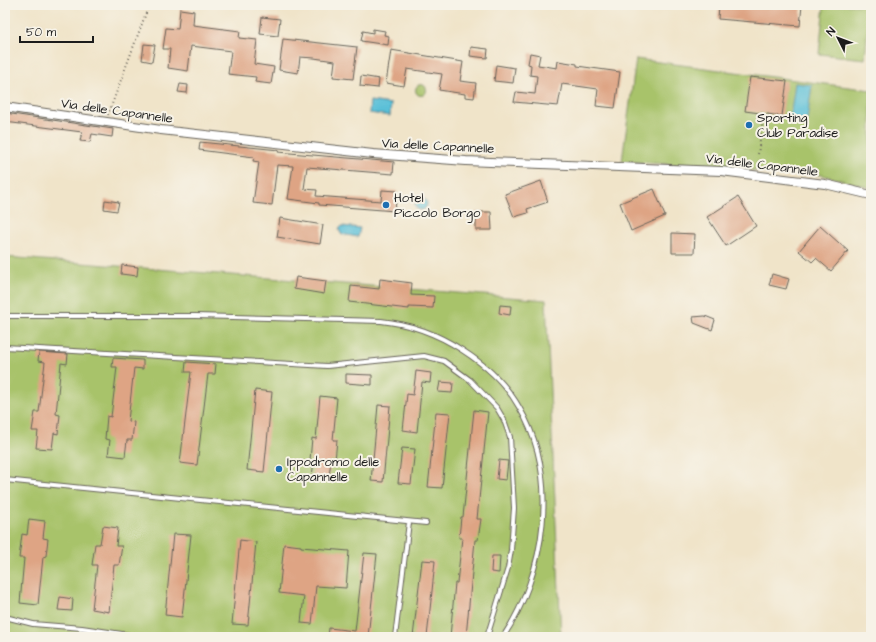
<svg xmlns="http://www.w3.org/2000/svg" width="876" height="642" font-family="'Architects Daughter',sans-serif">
<rect width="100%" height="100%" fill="#f7f3e8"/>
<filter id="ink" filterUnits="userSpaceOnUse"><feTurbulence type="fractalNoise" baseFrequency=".025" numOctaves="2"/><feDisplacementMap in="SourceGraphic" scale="8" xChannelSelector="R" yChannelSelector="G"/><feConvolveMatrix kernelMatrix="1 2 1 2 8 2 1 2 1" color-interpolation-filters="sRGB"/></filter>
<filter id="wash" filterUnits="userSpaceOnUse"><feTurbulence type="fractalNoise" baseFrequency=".012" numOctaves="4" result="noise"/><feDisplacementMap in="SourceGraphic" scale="16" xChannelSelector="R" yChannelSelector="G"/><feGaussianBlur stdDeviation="0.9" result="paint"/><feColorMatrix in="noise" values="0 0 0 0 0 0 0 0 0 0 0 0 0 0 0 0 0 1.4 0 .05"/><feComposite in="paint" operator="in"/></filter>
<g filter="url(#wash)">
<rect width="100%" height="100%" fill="#f0e4c9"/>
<path fill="#a8c36a" stroke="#627043" d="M824,5H870L865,59L819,54Z
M636,59L871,90V188L822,175L622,161Z
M415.5 90a5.5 5.5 0 1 1 11 0a5.5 5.5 0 1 1-11 0Z
M5,257L546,300L561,637H5Z"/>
<path fill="#5ac0d8" stroke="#3b6e7a" d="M795,83L812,85L807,120L790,118Z
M370,101L391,104L390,116L369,113Z
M415 204a6 6 0 1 1 12 0a6 6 0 1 1-12 0Z
M342,226L360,228L358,237L341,234L339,229Z"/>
<g id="blocks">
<path fill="#dea484" d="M719,5H802L800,26L718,19Z
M180,9L194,11L193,25L240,31L239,38L257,40L254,64L274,67L271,84L255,82L256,77L228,74L231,51L191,46L188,71L168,68L170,49H163L166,28L178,29Z
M262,17L280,19L278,36L260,34Z
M373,29L385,31L384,35L389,36L388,45L361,41L363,31L373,33Z
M283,39L357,47L353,79L333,77L335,61L314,58L300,57L298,73L279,70Z
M144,44L155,45L152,62L142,60Z
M471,47L488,49L487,58L470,56Z
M391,50L463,62L460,81L476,83L474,98L465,97V94L439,90L442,74L407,69L404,86L386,83Z
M530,53L540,55L538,65L557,68L558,61L577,64V66L620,72L615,108L596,106L598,89L562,84L558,106L514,102L516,92L535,94L537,76L530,75L531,65L528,64Z
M496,65L515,68L513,83L494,81Z
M361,76L379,79L378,88L360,86Z
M750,77L787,81L782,116L745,111Z
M180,84L188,85L187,93L178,92Z
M5,113L113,129L112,137L92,134L90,142L80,141L82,132L5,122Z
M200,142L279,150L278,152L394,162L393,174L307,167L304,189L317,190L316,196L381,201L382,190L397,191L395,211L319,205V203L288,199L293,166L277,165L272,205L253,203L259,162L253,161L254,157L199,150Z
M541,181L548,202L527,209L528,213L514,217L505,194Z
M654,189L665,216L631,231L620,203Z
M738,197L756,226L726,246L707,217Z
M105,200L119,202L117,211L104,209Z
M476,212H491L492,230H476Z
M280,218L323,225L320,244L277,237Z
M820,226L848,251L831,271L816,258L812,262L799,251Z
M672,233L695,234L694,253H672Z
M122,265L138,267L137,276L121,274Z
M772,274L789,279L786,289L769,285Z
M296,277L326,281L324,294L294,289Z
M380,279L412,283L411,295L434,296L433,308L409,307V309L349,302L351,286L379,289Z
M500,305L511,306L510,315L499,313Z
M705,316L715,320L712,330L694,323L693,317Z
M39,352L68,354L67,364L61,363L56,414L60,415L58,434L54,433L52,449L36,448L38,431H32L35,412H39L45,362L38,361Z
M113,358L143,360V369L134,368L128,421L134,422L132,440H127L125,457L108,455L110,440L105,439L107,416L111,417L117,367H112Z
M186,362L216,364L215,374H208L197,465L180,463L191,372H185Z
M416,371L431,373L430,383L422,382L417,432L403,430L407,394L413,395Z
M346,374L372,375V385L346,383Z
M440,382L453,383L452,393L438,392Z
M255,390L272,392L264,472L247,470Z
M320,396L337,398L333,440H337L335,461L331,460L329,477L312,476L314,461L310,460L312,438L316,439Z
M378,405L390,406L383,482L371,481Z
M474,410L488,412L477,519H481L478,540H475L466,637H450L455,583H457L462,538H459L461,517H463Z
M436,412L450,413L442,488L428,487Z
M402,448L415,449L411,484L398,483Z
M499,460L508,461L506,480L497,479Z
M29,519L45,521L43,538L48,539L46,556L43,557L38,605L20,603L24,558H19L22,534L27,535Z
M103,526L118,528L116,546H122L119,565H114L109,612L92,609L97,565H92L95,544H100Z
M173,534L191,535L182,617L165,615Z
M240,540L256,542L248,625L232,624Z
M284,544L301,546V547L349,551L346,588L316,586L312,624L301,623L304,596L279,593Z
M364,553L377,554L368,637H328L329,628L355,631Z
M492,556H500L499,573L491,572Z
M422,560L435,561L432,591L427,637H413Z
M60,597L73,599L72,611L58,610Z"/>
</g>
</g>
<g filter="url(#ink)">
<use href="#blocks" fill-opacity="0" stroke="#666259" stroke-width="1"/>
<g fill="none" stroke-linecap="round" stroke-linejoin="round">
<defs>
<path id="lane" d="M5,316H195L381,321C411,324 436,333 462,350C484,364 506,384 519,407C560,476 546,573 503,637
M5,347L327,366L424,356L444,361L470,380L497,408L504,420L510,437L514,508L511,550L508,568L487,637
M5,480L426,523
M5,617L33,624L82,628L142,637
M395,637L409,522"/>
<path id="street" d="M5,107L161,130L373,154L466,161L721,171L825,184L871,195"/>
</defs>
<use href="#lane" stroke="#666259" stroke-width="6"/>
<use href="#street" stroke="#666259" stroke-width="10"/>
<path stroke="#666259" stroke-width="2" stroke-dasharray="1 3" stroke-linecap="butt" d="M108,115L149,5
M758,154L764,114"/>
<use href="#lane" stroke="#fff" stroke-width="4"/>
<use href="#street" stroke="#fff" stroke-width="8"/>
</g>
</g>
<g fill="#1f6fb2" stroke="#f7f3e8" stroke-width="1.5">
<circle cx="749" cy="125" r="4"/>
<circle cx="386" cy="205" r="4"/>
<circle cx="279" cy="469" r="4"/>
</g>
<g text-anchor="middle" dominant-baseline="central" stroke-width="4" stroke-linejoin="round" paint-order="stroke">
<g font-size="13" fill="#1c1c1c" stroke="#f7f3e8">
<text transform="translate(117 111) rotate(8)">Via delle Capannelle</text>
<text transform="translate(438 146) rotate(3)">Via delle Capannelle</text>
<text transform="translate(762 165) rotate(7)">Via delle Capannelle</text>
</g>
<g font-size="13" fill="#1c1c1c" stroke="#f7f3e8" text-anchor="start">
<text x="757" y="118">Sporting<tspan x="757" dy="15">Club Paradise</tspan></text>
<text x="394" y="198">Hotel<tspan x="394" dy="15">Piccolo Borgo</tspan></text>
<text x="287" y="462">Ippodromo delle<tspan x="287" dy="15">Capannelle</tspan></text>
</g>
</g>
<rect width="876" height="642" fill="none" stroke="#f7f3e8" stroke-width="20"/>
<g transform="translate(838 38) rotate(312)" stroke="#f7f3e8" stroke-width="3" paint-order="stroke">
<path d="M0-3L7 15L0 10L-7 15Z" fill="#1c1c1c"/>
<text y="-6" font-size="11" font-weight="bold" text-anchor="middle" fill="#1c1c1c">N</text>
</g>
<path d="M20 36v6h73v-6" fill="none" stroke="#1c1c1c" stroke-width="2"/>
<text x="26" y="36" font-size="12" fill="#1c1c1c" stroke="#f7f3e8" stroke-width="3" paint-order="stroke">50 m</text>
</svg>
